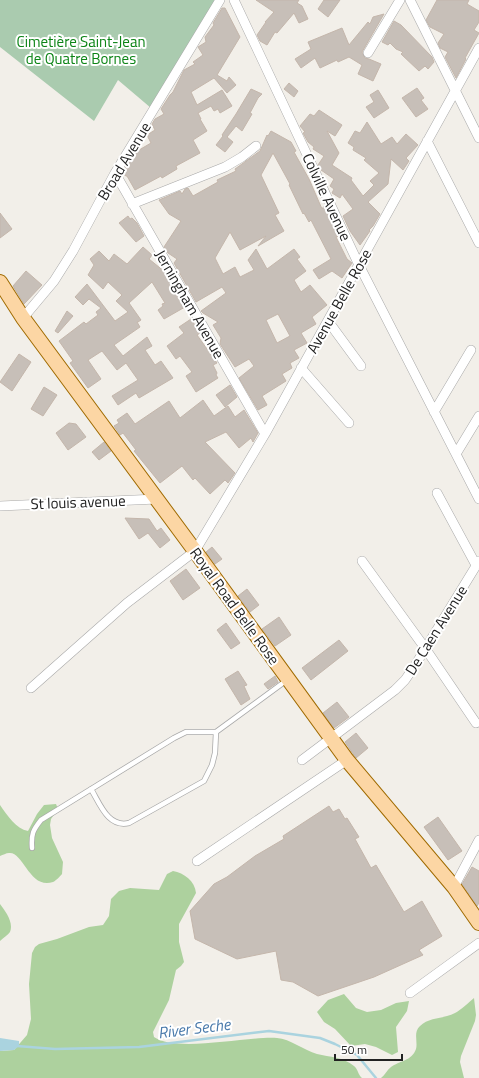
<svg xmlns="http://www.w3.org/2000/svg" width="479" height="1078" font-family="'Titillium Web',sans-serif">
<rect width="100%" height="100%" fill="#f2efe9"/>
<path fill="#add19e" d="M56,804L58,809L51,819L50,825L52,838L63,862L62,874C60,876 56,881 53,882C30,890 23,851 9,853C6,853 3,855 0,856V805C7,815 16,829 28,831L37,814L44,805Z
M173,871C184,873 195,881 196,893L179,924V942L184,962L181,966L176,970L169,1000L153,1032L154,1037C177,1053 247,1036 277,1038C290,1039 304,1050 317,1054C330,1057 343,1057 354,1066C358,1069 358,1075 362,1078H0V1051L14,1050L27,1035L31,1019L29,984L32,953L35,947L39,944L57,939L89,927L103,925L109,916L111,899L119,891L130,888L159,890L167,874Z
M0,904C5,911 14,922 10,932C8,935 3,938 0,941Z
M344,994L356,1008L367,1012L381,1010L396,1003L409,1001L407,1011L396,1027L398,1052L392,1055L376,1047L365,1044L351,1046L335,1029L324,1022L317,1012L328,1000Z
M474,998L476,1015L475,1021L461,1056L460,1062L464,1078H381C385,1075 387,1070 391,1067C399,1061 412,1061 416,1049C418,1042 413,1032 420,1026C429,1017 444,1019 455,1013C461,1010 468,1003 474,998Z"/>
<path fill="#aacbaf" d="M0,0H216L151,108L118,80L94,121L0,47Z"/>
<path fill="#aad3df" d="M0,1038L19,1041V1046L14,1050L0,1051Z"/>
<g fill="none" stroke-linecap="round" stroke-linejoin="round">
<path stroke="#aad3df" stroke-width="2.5" d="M17,1046L55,1049L139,1047L269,1031L320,1038L335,1044L357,1055L376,1078"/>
</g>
<path fill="#c7bfb8" stroke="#c4b6ab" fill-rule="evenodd" d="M256,0H299L297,3L302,6L308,19L299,23L294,13L277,33L275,32L267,45L260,41L257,35L266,22H265L274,12Z
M324,0H340L328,17L318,9Z
M437,0H469L467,4L479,11V22L474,30L479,33L465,58L466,59L456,78L445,57L448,52L440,48L438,43L444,34L430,27L426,20Z
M222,8H225L240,37L217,75L227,81L229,77L236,85L227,93L214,78L191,92L197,105L222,90L232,106L220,113L218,109L214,111L211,106L198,113L201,119H200L207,131L193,140L200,153L176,166L177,169L162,178L161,176L135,190L127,176H126L122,173L134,153L151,143L147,135L155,130L152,124L155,119L164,114L161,109L170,95L173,92L184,70L195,64L193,62L203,55L198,47L206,42L205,37L214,25L213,23Z
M384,14L362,52L365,58L369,59L381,64L373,81L358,74L362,65L349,57L338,62L337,60L320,68L315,58L301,68L295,59L311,49L308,42L342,28L349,45L368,22L370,24L373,17Z
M394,21L401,25L432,57L434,62L428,69L425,66L419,71L401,54L403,52L396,49L390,43L388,45L382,42Z
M289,83L298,91L294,97L284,89Z
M417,88L424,98L421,100L428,109L416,117L402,98Z
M251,89L262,94L258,98L250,113L252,114L242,131L236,126L227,137L233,142L225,152L216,145L223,136L222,135L236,114Z
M378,90L389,108L374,118L366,107L374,102L370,95Z
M319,110L342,125L335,136L327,131L339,153L332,165L352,178L351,180L363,196L374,185L370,181L379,173L364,160L366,158L353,150L354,147L348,143L355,131L360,133L367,122L381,144L392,137L397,144L406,134L418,145L406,158L409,161L403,170L391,159L388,184L368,202L380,214L373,226L369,230L370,231L360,245L350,231L343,216L353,209L342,194L340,198L332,193L334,189L330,186L334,179L321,170L318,165L324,156L313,149L314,147L308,142L303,133L305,132L300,126L310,114L314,116Z
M271,131L291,142L296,151L294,152L309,179L322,209L324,206L330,217L339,236L336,237L347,259L352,263L342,278L332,271L319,279L313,270L331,259L311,220L309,222L304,213L303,214L289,185L290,184L273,153L261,175L279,213L275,215L284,231L258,246L266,236L240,250L230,232L215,258L223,274L235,267L240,277L254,270L248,260L256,249L267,269L294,249L300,257L297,259L306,271L294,280L301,292L310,285L327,305L312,317L316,324L301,333L307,343L294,350L299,358L290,363L292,368L282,374L286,381L262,396L267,405L258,410L239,378L254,366L249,359L235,367L220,344L221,338L213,325L218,322L203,313L201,311L226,293L222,287L196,302L174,263L177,259L168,253L164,247L181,221L169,214L159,200L180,191L182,194L185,189L188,188L193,196L218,182L217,180L236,171L235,169L260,151L267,135L268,136ZM278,314L290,336L277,343L266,320Z
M0,213L12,229L0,238Z
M128,216L130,219L132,218L137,223L144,236L136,242L119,223Z
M143,247L152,255L149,259L165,272L185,307L164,319L158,310L163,306L162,304L165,303L152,282L129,303L141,320L138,322H137L140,327L114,345L123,356L147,337L152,346L145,350L155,365L161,361L173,378L139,398L136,393L118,405L112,396L138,380L126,363L117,370L102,351L88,360L101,379L88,388L70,363L73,361L59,341L84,322L86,324L98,315L96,312L101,308L89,299L83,305L75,297L87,284L115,321L128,312L116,301L122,295L108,282L103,289L88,275L94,265L90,259L99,251L109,261L114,254L127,264Z
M26,271L42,285L24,304L13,286Z
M67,311L73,316L58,333L55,331Z
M191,319L200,333L197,335L217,363L213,365L217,373L216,375L218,378L196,392L186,376L192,372L180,356L176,359L167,346L184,333L179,327Z
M19,354L31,362L12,391L0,382Z
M230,385L237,397L225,407L216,395Z
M44,387L57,395L43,416L31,409Z
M203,400L214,416L228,406L235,417L244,410L258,433L253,442L251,438L239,448L226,432L205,442L235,473L228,483L225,480L210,494L195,478L193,480L182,466L160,483L134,451L136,450L123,433L120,435L114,426L119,423L117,420L127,413L135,424L169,401L180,418Z
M69,423L76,424L86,437L68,450L56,433Z
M104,442L111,451L99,460L92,452Z
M125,518L149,519L157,531L161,528L170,540L160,548L148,533L139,539Z
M212,547L222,559L215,564L206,552Z
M186,569L200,588L183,600L170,581Z
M247,589L259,605L250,612L238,596Z
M279,617L291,635L275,646L262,629Z
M226,623L240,643L231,649L217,630Z
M339,640L348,651L311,680L302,668Z
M238,671L247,685L244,686L250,699L241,705L225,679Z
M275,676L278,682L268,689L264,684Z
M337,702L349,717L334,728L323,713Z
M356,733L368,748L356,758L345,742Z
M329,806L333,812L339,809L345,819L347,818L359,837L355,839L371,868L376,865L404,912L422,901L442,936L419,950L423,955L374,977L318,996L293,982L281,980L276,951L237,959L195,939L190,911L214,884L227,877L255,856L284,839L283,836Z
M438,817L462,851L448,860L424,827Z
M472,867L479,871V903L477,906L462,884Z"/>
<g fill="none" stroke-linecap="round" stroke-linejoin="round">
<defs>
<path id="service" d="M91,789C100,804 108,828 129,823L204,781L212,765L215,753L216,732
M32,848C31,834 33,830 41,820L174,738L186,732H216L287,680"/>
<path id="minor" d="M234,0L359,265L479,499
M410,0L479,138
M368,53L400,0
M427,141L479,243
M115,173L265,434
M132,204L225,167L242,157L256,146
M23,318L54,281L73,251L115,173L220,0
M328,321L361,366
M301,368L349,423
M434,412L471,350
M456,454L479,416
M437,493L476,565
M0,506L157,499
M362,561L425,648L476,723
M31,688L127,603L195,551L265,434L479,48
M302,760L395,690L405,680L414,667L479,561
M197,861L347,760
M454,887L479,840
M410,993L479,943"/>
<path id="primary" d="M0,282L23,318L195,551L347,760L454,887L479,923"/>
</defs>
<use href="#service" stroke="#a9a9a9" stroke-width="6"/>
<use href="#minor" stroke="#a9a9a9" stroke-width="10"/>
<use href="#primary" stroke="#a06b00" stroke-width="16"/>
<use href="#service" stroke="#fff" stroke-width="4.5"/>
<use href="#minor" stroke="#fff" stroke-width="9"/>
<use href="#primary" stroke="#fcd6a4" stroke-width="14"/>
</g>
<g text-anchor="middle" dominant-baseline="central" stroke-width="4" stroke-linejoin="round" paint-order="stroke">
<g font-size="15" fill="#0c8416" stroke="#fff">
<text x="81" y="41">Cimetière Saint-Jean<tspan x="81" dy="17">de Quatre Bornes</tspan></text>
</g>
<g font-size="15" fill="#222" stroke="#fff">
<text transform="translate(124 161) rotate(-59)">Broad Avenue</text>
<text transform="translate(327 197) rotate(65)">Colville Avenue</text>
<text transform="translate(339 301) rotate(-61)">Avenue Belle Rose</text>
<text transform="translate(190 304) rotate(60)">Jerningham Avenue</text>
<text transform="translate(78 502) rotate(-2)">St louis avenue</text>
<text transform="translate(235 606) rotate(54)">Royal Road Belle Rose</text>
<text transform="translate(436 630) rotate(-58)">De Caen Avenue</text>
</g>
<g font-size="16" font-style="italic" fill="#4a7aab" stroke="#fff">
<text transform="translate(194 1028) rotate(-7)">River Seche</text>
</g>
</g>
<path d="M335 1054v6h67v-6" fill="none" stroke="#222222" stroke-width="2"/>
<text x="341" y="1054" font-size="12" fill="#222222" stroke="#ffffff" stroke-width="3" paint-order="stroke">50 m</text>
</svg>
